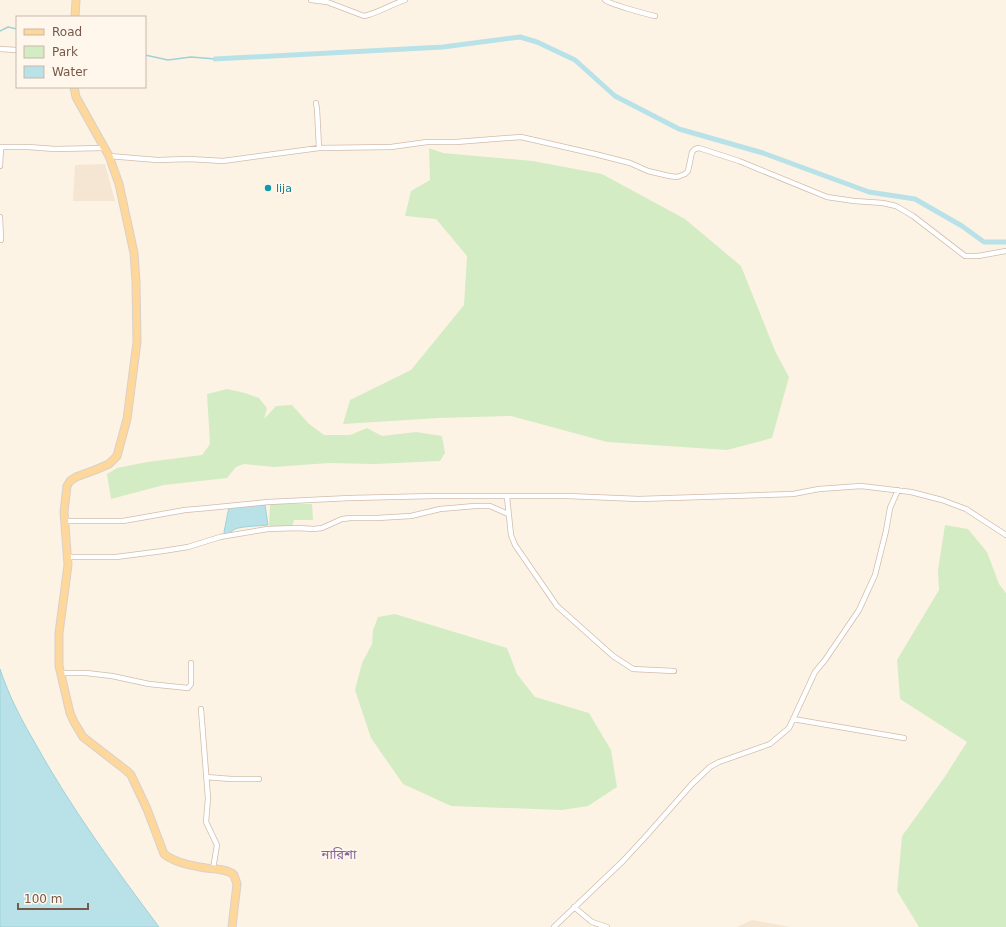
<svg xmlns="http://www.w3.org/2000/svg" width="1006" height="927" font-family="'DejaVu Sans','Noto Sans Bengali',sans-serif">
<rect width="100%" height="100%" fill="#fdf3e5"/>
<path fill="#f5e5d3" d="M105,164L115,201H73L75,165Z
M752,920L791,927H737Z"/>
<path fill="#d4ecc3" d="M429,148L443,153L533,161L602,174L685,219L741,266L776,353L789,377L772,438L727,450L607,442L511,416L439,418L343,424L350,400L411,370L464,305L467,256L436,219L405,216L411,191L430,180Z
M227,389L245,393L259,398L267,408L264,419L276,406L292,405L308,423L324,435H350L367,428L382,436L416,432L442,436L445,453L440,461L374,464L329,463L274,467L244,464L236,467L227,478L164,485L111,499L107,474L117,468L147,462L202,455L210,444L207,394Z
M270,504H312L313,520H294L292,527L269,526Z
M945,525L968,529L987,552L999,584L1006,593V927H919L897,891L902,836L944,778L967,742L900,699L897,660L939,590L938,570Z
M395,614L507,648L517,674L535,697L589,713L611,750L617,787L588,806L562,810L451,806L403,784L371,738L355,690L362,663L372,644L373,630L378,617Z"/>
<path fill="#b8e2e8" stroke="#9ed2da" d="M265,505L268,525C258,526 248,526 238,528C233,529 231,533 225,535L224,532L229,507Z
M0,669C9,696 21,719 35,743C71,808 115,868 159,927H0Z"/>
<g fill="none" stroke-linecap="round" stroke-linejoin="round">
<path stroke="#9ed2da" stroke-width="1.5" d="M0,31L8,27L17,29
M145,55L168,60L191,57L215,59"/>
<path stroke="#b8e2e8" stroke-width="5" d="M215,59L443,47L520,37L537,42L575,60L615,96L679,129L763,153L869,192L915,199L962,226L984,242H1006"/>
<defs>
<path id="minor" d="M311,0L327,2L364,16C376,14 392,4 405,0
M605,0C609,4 646,14 655,16
M0,49L17,50
M316,103L317,109L319,148
M0,147H28L55,149L104,148
M109,156L157,160L189,159L223,161L319,148L391,147L427,142H456L521,137L595,154L630,163L648,171L669,176L677,177L685,174L688,171L692,152L695,149L699,148L739,161L827,197L854,201L883,203L896,206L913,216L965,256H978L1006,251
M0,166L1,148
M0,217L1,240
M507,497L511,535L515,545L557,606L613,656L633,669L674,671
M65,521H123L185,510L208,508L268,502L350,498L435,496H567L639,499L793,494L819,489L861,486L911,492L942,500L966,509L1006,535
M68,557H116L163,551L188,547L220,537L268,529L297,528L314,529L322,528L342,519L351,518H377L411,516L440,509L475,506H490L508,514
M60,673H86L112,676L149,684L188,688L191,684V663
M201,709L208,798L206,822L217,845L213,869
M793,719L904,738
M206,777L231,779H259
M574,907L592,922L607,927
M554,927L623,861L647,835L692,784L710,767L719,762L770,744L789,728L815,672L825,660L859,610L875,575L886,531L890,508L898,490"/>
<path id="primary" d="M75,17L76,0
M74,87L76,97L109,156L119,184L134,253L136,282L137,342L127,419L117,456L109,464L95,470L76,477L70,481L67,486L64,512L68,565L59,633V666L70,713L74,722L83,737L127,771L131,775L147,809L164,854C175,863 192,866 206,868C215,869 228,869 234,875L237,884L232,927"/>
</defs>
<use href="#minor" stroke="#d1bcad" stroke-width="6"/>
<use href="#primary" stroke="#d9d0cc" stroke-width="9"/>
<use href="#minor" stroke="#fff" stroke-width="4.5"/>
<use href="#primary" stroke="#fed79b" stroke-width="7"/>
</g>
<circle fill="#0f9aa8" stroke="#fff7ec" stroke-width="1.5" cx="268" cy="188" r="4"/>
<g text-anchor="middle" dominant-baseline="central" stroke-width="3.5" stroke-linejoin="round" paint-order="stroke">
<g font-size="11" fill="#0d838f" stroke="#fff7ec" text-anchor="start">
<text x="276" y="188">lija</text>
</g>
<g font-size="13" fill="#87649b" stroke="#fff7ec">
<text x="339" y="854">নারিশা</text>
</g>
</g>
<rect x="16" y="16" width="130" height="72" fill="#fff7ec" stroke="#c9b7ab"/>
<rect x="24" y="29" width="20" height="6" fill="#fed79b" stroke="#c9b7ab"/>
<text x="52" y="36" font-size="12" fill="#775849">Road</text>
<rect x="24" y="46" width="20" height="12" fill="#d4ecc3" stroke="#c9b7ab"/>
<text x="52" y="56" font-size="12" fill="#775849">Park</text>
<rect x="24" y="66" width="20" height="12" fill="#b8e2e8" stroke="#c9b7ab"/>
<text x="52" y="76" font-size="12" fill="#775849">Water</text>
<path d="M18 903v6h70v-6" fill="none" stroke="#775849" stroke-width="2"/>
<text x="24" y="903" font-size="12" fill="#775849" stroke="#fff7ec" stroke-width="3" paint-order="stroke">100 m</text>
</svg>
